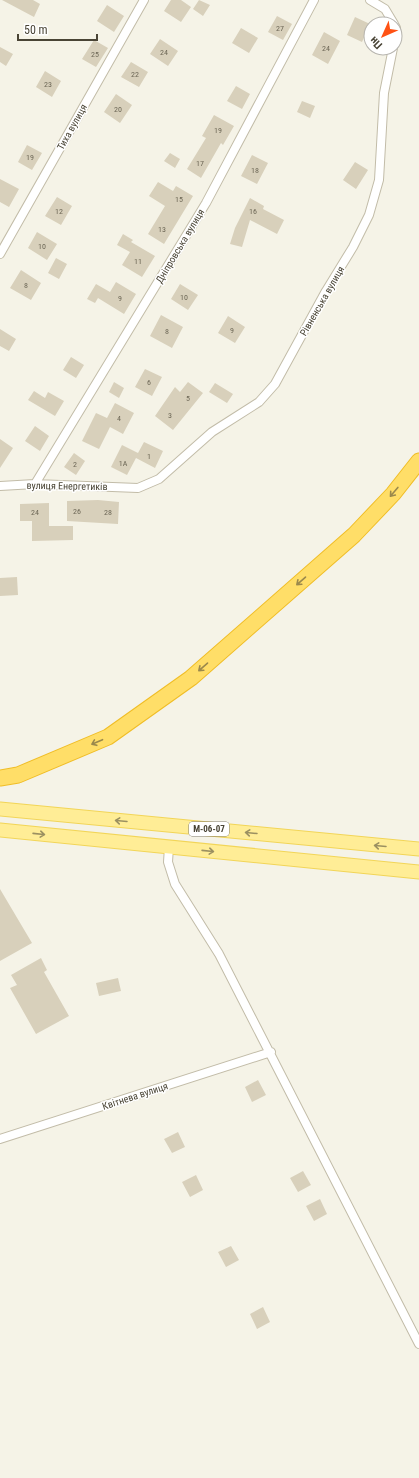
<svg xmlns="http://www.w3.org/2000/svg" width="419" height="1478" font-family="'Roboto Condensed',sans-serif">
<rect width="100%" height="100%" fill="#f5f3e7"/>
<path fill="#d8d0bb" d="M2,0H33L40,4L34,17Z
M171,0H181L191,7L181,22L164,11Z
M199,0L210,5L203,16L193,9Z
M107,5L124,16L114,32L97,21Z
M277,16L292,24L283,40L268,32Z
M355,17L370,24L362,42L347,35Z
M241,28L258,38L249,53L232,43Z
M324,32L340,41L328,64L312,55Z
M160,39L178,51L168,66L150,54Z
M94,40L108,48L96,67L82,59Z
M0,47L13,54L6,66L0,62Z
M131,62L148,72L139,87L121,77Z
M45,71L61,81L52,97L36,87Z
M236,86L250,94L242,109L227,101Z
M116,94L132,105L120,123L104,112Z
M302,101L315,106L310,118L297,112Z
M214,115L234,126L223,145L221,143L201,178L187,169L206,138L202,136Z
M27,145L42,153L32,170L18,162Z
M170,153L180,159L175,168L164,161Z
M252,155L268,163L257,184L241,176Z
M355,162L368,170L356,189L343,180Z
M0,179L19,189L9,207L0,202Z
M158,182L173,191L176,186L193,196L164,244L148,234L165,206L149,196Z
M57,197L72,206L61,225L45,216Z
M250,198L264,206L263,209L284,220L277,234L250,220L242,247L230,244L235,228Z
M37,232L57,244L47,260L28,248Z
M123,234L133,240L131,242L155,256L142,277L122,265L130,252L117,245Z
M56,258L67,264L59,279L48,273Z
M21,270L41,283L31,300L10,288Z
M116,282L136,294L124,314L98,298L95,303L87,299L96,284L110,292Z
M180,284L198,295L188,310L171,299Z
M161,315L183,327L172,348L150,336Z
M228,316L245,327L235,343L218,333Z
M0,329L16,339L9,351L0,346Z
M71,357L84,365L76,378L63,370Z
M145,369L162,377L152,396L135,387Z
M114,382L124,388L119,398L109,392Z
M188,382L203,393L173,430L155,416L175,387L180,392Z
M215,383L233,394L227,403L209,392Z
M34,391L45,398L48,392L64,401L55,416L28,400Z
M115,403L134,413L123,434L110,427L99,449L82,441L96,413L107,418Z
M35,426L49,436L40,451L25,441Z
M0,439L13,448L0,468Z
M144,442L163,451L155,468L136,458L127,475L111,467L122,445L138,453Z
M74,453L85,461L76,475L64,467Z
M98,500L119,502L118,524L67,521V501Z
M49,503V526H73V540L32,541V521H20V504Z
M17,577L18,595L0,596V578Z
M0,889L32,943L0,961Z
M41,958L47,970L44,972L69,1016L36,1034L10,988L17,985L11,975Z
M118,978L121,991L99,996L96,983Z
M258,1080L266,1095L252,1102L245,1087Z
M178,1132L185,1147L172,1153L164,1139Z
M303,1171L311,1185L298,1192L290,1178Z
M196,1175L203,1190L190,1197L182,1182Z
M320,1199L327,1214L314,1221L306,1206Z
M231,1246L239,1260L226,1267L218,1252Z
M263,1307L270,1322L257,1329L250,1314Z"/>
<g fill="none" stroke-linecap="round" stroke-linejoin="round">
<defs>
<path id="street" d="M370,0L385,9L394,24
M395,26L396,28L395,38
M0,254L144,0
M35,484L206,203L314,0
M0,486L35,484L138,488L159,479L212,432L259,402L275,384L326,291L353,247L369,215L379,180L384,93L393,48
M169,847L168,862L175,884L219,954L419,1344
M0,1139L271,1052"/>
<path id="primary" d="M0,809L419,849
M0,830L419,872"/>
<path id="highway" d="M0,778L18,775L108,737L191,678L354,535L393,494L419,461"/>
</defs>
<use href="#street" stroke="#c2bca8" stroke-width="10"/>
<use href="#primary" stroke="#f2d558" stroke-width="15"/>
<use href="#highway" stroke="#f0bd26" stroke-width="17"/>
<use href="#street" stroke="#fff" stroke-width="8"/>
<use href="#primary" stroke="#ffed96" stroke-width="13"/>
<use href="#highway" stroke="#ffde68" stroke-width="15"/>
</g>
<defs><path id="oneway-shaft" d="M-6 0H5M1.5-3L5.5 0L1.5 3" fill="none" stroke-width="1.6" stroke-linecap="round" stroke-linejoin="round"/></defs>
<g stroke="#9b894c">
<use href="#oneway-shaft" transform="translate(394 492) rotate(130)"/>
<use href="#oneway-shaft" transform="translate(301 581) rotate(139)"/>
<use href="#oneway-shaft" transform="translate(203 667) rotate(139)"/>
<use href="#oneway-shaft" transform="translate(97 742) rotate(157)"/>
</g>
<g stroke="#9b9061">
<use href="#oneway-shaft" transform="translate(121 821) rotate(-175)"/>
<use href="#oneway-shaft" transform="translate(251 833) rotate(-175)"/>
<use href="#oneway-shaft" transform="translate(39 834) rotate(6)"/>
<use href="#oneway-shaft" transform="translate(380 846) rotate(-175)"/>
<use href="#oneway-shaft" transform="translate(208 851) rotate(6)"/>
</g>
<g text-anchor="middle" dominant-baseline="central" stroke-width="3" stroke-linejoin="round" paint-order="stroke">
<g font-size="8" fill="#6d6756">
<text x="280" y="28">27</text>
<text x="326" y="48">24</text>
<text x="164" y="52">24</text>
<text x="95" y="54">25</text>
<text x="135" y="74">22</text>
<text x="48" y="84">23</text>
<text x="118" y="109">20</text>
<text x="218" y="130">19</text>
<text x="30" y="157">19</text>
<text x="200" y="163">17</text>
<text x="255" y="170">18</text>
<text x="179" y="199">15</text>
<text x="59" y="211">12</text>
<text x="253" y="211">16</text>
<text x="162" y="229">13</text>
<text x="42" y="246">10</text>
<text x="138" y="261">11</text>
<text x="26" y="285">8</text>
<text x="184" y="297">10</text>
<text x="120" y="298">9</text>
<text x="232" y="330">9</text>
<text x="167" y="331">8</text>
<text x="149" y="382">6</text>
<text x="188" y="398">5</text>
<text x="170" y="415">3</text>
<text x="119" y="418">4</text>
<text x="149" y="456">1</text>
<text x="123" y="463">1А</text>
<text x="75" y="464">2</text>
<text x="77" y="511">26</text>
<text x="35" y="512">24</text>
<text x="108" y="512">28</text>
</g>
<rect fill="#fff" stroke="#807c72" stroke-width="1" x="189" y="822" width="40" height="14" rx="3"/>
<g font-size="9" font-weight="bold" fill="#494435">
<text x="209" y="829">М-06-07</text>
</g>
<g font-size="10" fill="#494435" stroke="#fff">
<text transform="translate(72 127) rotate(-61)">Тиха вулиця</text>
<text transform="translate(180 246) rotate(-59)">Дніпровська вулиця</text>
<text transform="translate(322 301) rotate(-60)">Рівненська вулиця</text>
<text transform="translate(67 486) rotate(1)">вулиця Енергетиків</text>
<text transform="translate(135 1096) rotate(-18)">Квітнева вулиця</text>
</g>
</g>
<g transform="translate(383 36) rotate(225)"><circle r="19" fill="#ffffff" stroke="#b6b4ae"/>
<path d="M0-3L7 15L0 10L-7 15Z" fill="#ff5214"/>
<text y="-6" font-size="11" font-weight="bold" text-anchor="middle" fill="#494435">Пн</text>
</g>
<path d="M18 34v6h79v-6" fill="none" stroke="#494435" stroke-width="2"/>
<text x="24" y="34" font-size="12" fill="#494435" stroke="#ffffff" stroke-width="3" paint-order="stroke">50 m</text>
</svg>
